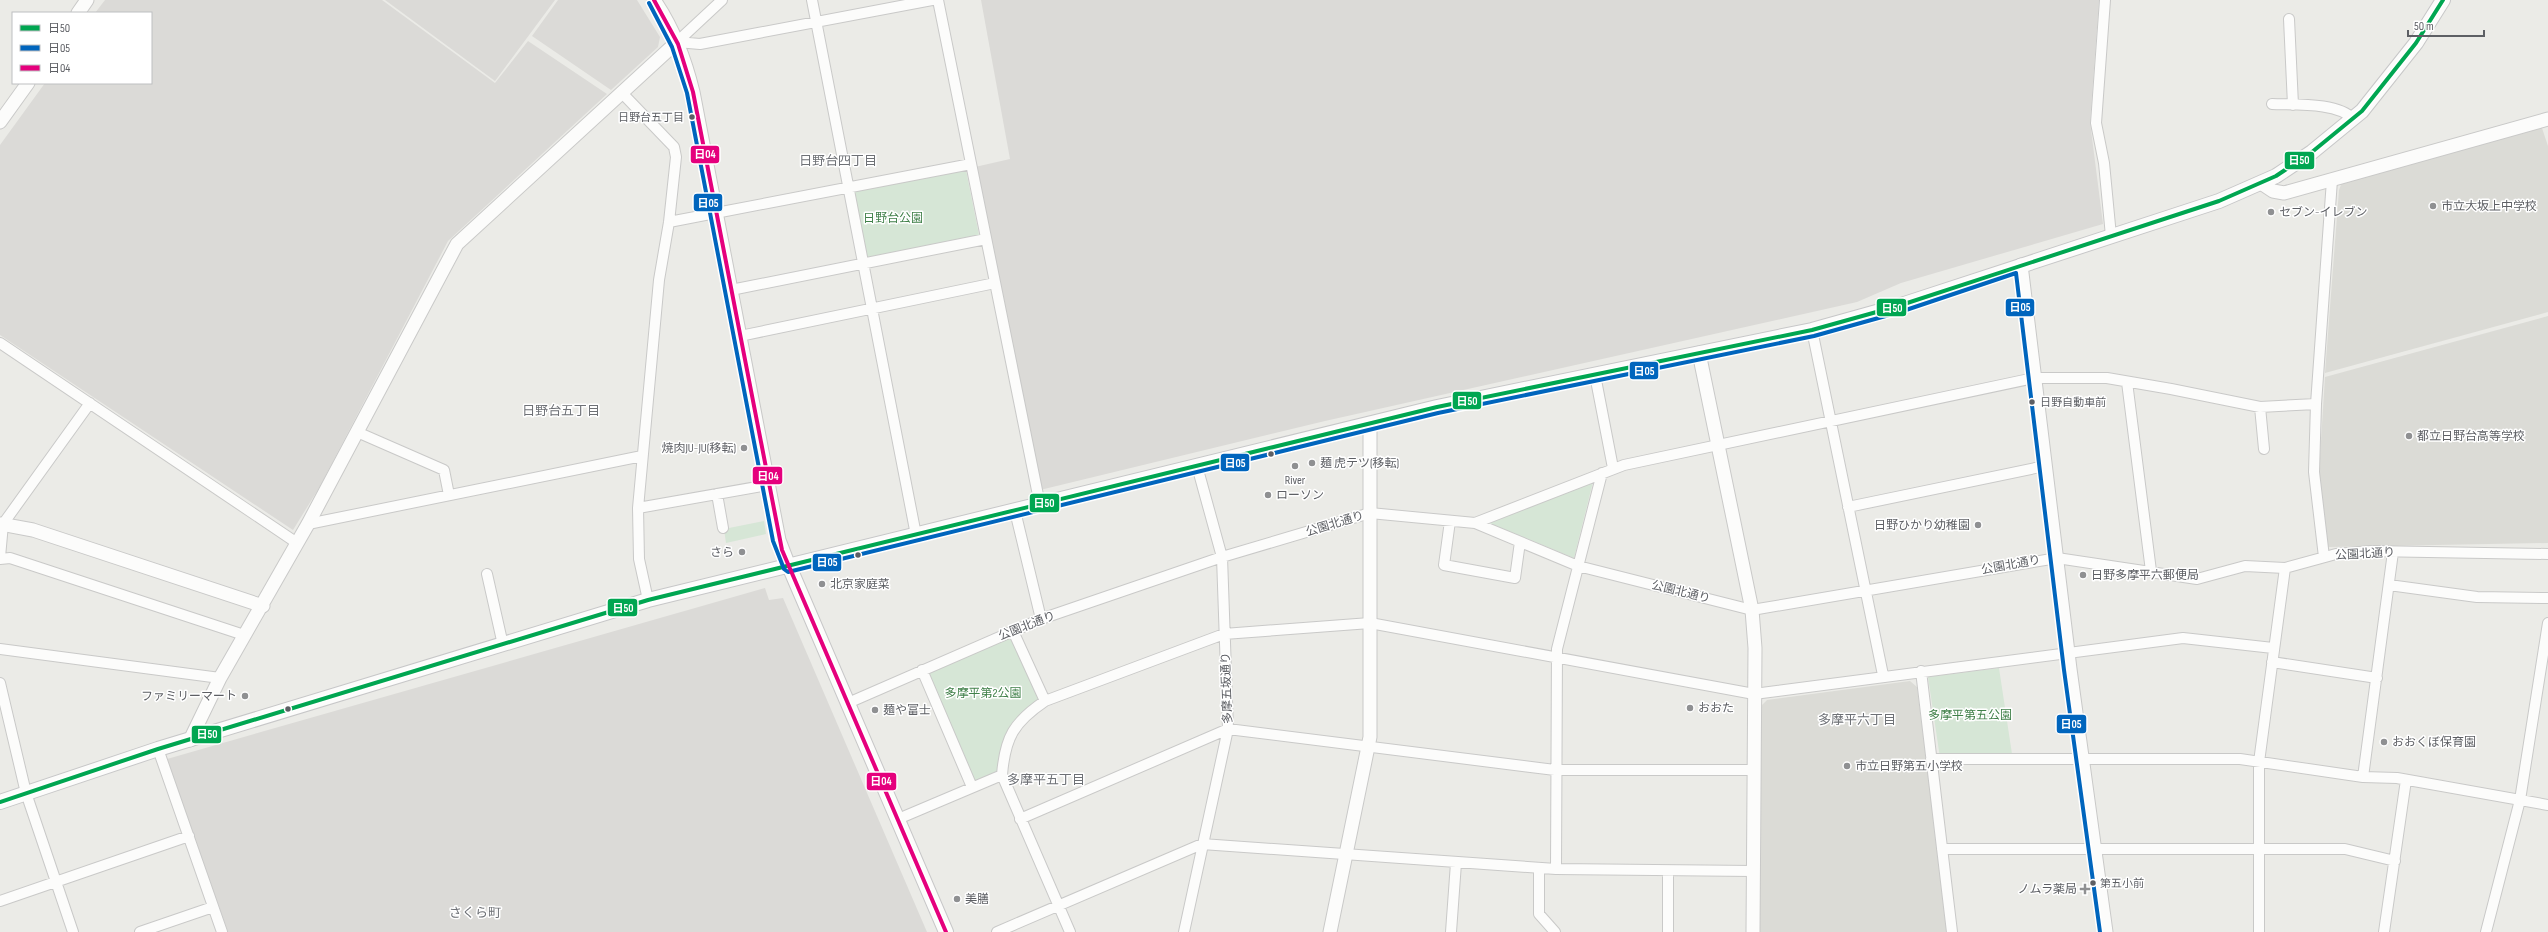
<svg xmlns="http://www.w3.org/2000/svg" width="2548" height="932" font-family="'Sofia Sans Condensed','Noto Sans JP',sans-serif">
<rect width="100%" height="100%" fill="#ebebe7"/>
<path fill="#dbdad7" d="M105,0H382L495,83L528,41L607,94L448,241L319,488L293,530L0,335V145L45,83H151V13H95Z
M385,0H555L495,81Z
M558,0H637L660,37L658,47L611,90L532,36Z
M981,0H2099L2090,122L2103,224L1901,283L1857,302L1325,421L1040,490L975,167L1010,159Z
M765,588L769,600L783,598L927,932H228L167,759Z"/>
<path fill="#dbdbd6" d="M2542,128L2548,146V312L2325,373L2339,190L2342,182Z
M2548,316V543L2328,547L2319,473L2325,377Z
M1910,681L1917,687L1948,932H1758L1761,706L1767,700Z"/>
<path fill="#d6e6d6" d="M965,165L980,240L863,264L848,188Z
M1593,482L1574,558L1487,522Z
M764,521L766,534L726,543L724,529Z
M1013,631L1045,701L1012,730L1002,775L972,787L922,670Z
M1999,668L2012,754L1940,758L1928,677Z"/>
<g fill="none" stroke-linecap="round" stroke-linejoin="round">
<defs>
<path id="minor" d="M812,0L916,535
M938,0L1040,505
M2105,0L2096,123L2104,163L2111,236
M2289,19L2293,105
M677,42L700,44L932,0
M677,42L722,0
M622,93L674,147L676,157L669,222L659,280L638,508L639,559L648,600
M2272,104C2294,105 2338,102 2353,119
M669,222L971,164
M731,290L986,239
M1812,330L1883,675
M740,336L995,283
M0,343L297,543
M1595,375L1613,468
M2127,382L2151,571
M2260,407L2264,449
M357,432L444,470L449,495
M717,494L723,528
M1848,507L2045,466
M638,508L768,485
M1015,511L1041,619
M1450,521L1444,565L1515,578L1520,542
M1475,523L1624,465L2034,378H2107L2171,389L2260,407L2316,404
M308,524L642,456
M0,557L3,524L90,403
M2324,557L2314,472L2316,404L2332,180
M0,559L10,558L244,635
M487,574L503,645
M2389,585L2477,597L2548,598
M1013,631L1045,701
M0,649L220,678
M2272,662L2377,678
M922,670L972,787
M1921,671L1952,932
M0,683L26,793L73,932
M848,703L1041,619L1222,557L1370,513L1475,523L1578,566L1752,610L2057,558L2197,579L2245,566L2285,568L2336,554L2371,551L2548,554
M158,749L222,932
M1931,759H2240L2363,777L2397,778L2548,805
M2363,777L2393,552
M898,819L1002,775
M1020,819L1228,729L1555,770H1753
M1942,849H2345L2395,861
M1539,868V914L1555,932
M1556,869L1557,649L1602,473
M1668,871V932
M0,901L189,836
M140,932L213,907
M997,932L1202,844L1556,869L1753,871
M1070,932L1002,775C1005,737 1014,722 1045,701L1224,634L1370,623L1754,694L2183,638L2273,648
M1184,932L1228,729L1222,557L1197,466
M1451,932L1456,863
M2259,932V762L2285,568
M2384,932L2406,780
M2486,932L2520,800L2548,623"/>
<path id="tertiary" d="M654,0C674,29 685,59 693,92L779,540L789,566
M78,13L87,0
M0,122L28,83
M2261,183L2273,191L2284,193L2548,119
M2021,265L2070,669L2106,932
M1699,353L1752,610L1755,648L1753,932
M0,524L33,530L263,606
M190,740L220,678L308,524L457,244L677,42
M1330,932L1370,737V424"/>
<path id="secondary" d="M789,566L946,932
M0,802L158,749L648,600L1437,407L1812,330L1898,306L2219,201L2276,176L2312,152L2362,111L2416,43L2443,0"/>
</defs>
<use href="#minor" stroke="#c9c9c8" stroke-width="12"/>
<use href="#tertiary" stroke="#c9c9c8" stroke-width="15"/>
<use href="#secondary" stroke="#c7c7c8" stroke-width="16"/>
<use href="#minor" stroke="#fcfcfb" stroke-width="10"/>
<use href="#tertiary" stroke="#fcfcfb" stroke-width="13"/>
<use href="#secondary" stroke="#fcfcfb" stroke-width="14"/>
<defs>
<path id="bus-1" d="M0,802L158,749L648,600L1437,407L1812,330L1898,306L2219,201L2276,176L2312,152L2362,111L2416,43L2443,0"/>
<path id="bus-2" d="M649,3L672,47L687,93L773,541L784,569L788,572L1438,413L1814,336L1900,312L2016,273L2064,670L2100,932"/>
<path id="bus-3" d="M654,0L678,44L693,92L782,550L946,932"/>
</defs>
<use href="#bus-1" stroke="#fff" stroke-width="7"/>
<use href="#bus-2" stroke="#fff" stroke-width="7"/>
<use href="#bus-3" stroke="#fff" stroke-width="7"/>
<use href="#bus-1" stroke="#00a651" stroke-width="4"/>
<use href="#bus-2" stroke="#0065bd" stroke-width="4"/>
<use href="#bus-3" stroke="#e5007d" stroke-width="4"/>
</g>
<g fill="#5d5f64" stroke="#fff" stroke-width="1.5">
<circle cx="692" cy="117" r="3.5"/>
<circle cx="2032" cy="402" r="3.5"/>
<circle cx="1271" cy="454" r="3.5"/>
<circle cx="858" cy="555" r="3.5"/>
<circle cx="288" cy="709" r="3.5"/>
<circle cx="2093" cy="883" r="3.5"/>
</g>
<g fill="#8f9092" stroke="#fff" stroke-width="1.5">
<circle cx="2433" cy="206" r="4"/>
<circle cx="2271" cy="212" r="4"/>
<circle cx="2409" cy="436" r="4"/>
<circle cx="744" cy="448" r="4"/>
<circle cx="1312" cy="463" r="4"/>
<circle cx="1295" cy="466" r="4"/>
<circle cx="1268" cy="495" r="4"/>
<circle cx="1978" cy="525" r="4"/>
<circle cx="742" cy="552" r="4"/>
<circle cx="2083" cy="575" r="4"/>
<circle cx="822" cy="584" r="4"/>
<circle cx="245" cy="696" r="4"/>
<circle cx="1690" cy="708" r="4"/>
<circle cx="875" cy="710" r="4"/>
<circle cx="2384" cy="742" r="4"/>
<circle cx="1847" cy="766" r="4"/>
<path d="M2083 883h4v4h4v4h-4v4h-4v-4h-4v-4h4z"/>
<circle cx="957" cy="899" r="4"/>
</g>
<g text-anchor="middle" dominant-baseline="central" stroke-width="3" stroke-linejoin="round" paint-order="stroke">
<g font-size="11" fill="#5d5f64" stroke="#fff" text-anchor="start">
<text x="684" y="117" text-anchor="end">日野台五丁目</text>
<text x="2040" y="402">日野自動車前</text>
<text x="2100" y="883">第五小前</text>
</g>
<g font-size="12" fill="#5d5f64" stroke="#fff" text-anchor="start">
<text x="2441" y="206">市立大坂上中学校</text>
<text x="2279" y="212">セブン-イレブン</text>
<text x="2417" y="436">都立日野台高等学校</text>
<text x="736" y="448" text-anchor="end">焼肉JU-JU(移転)</text>
<text x="1320" y="463">麺 虎テツ(移転)</text>
<text x="1295" y="480" text-anchor="middle">River</text>
<text x="1276" y="495">ローソン</text>
<text x="1970" y="525" text-anchor="end">日野ひかり幼稚園</text>
<text x="734" y="552" text-anchor="end">さら</text>
<text x="2091" y="575">日野多摩平六郵便局</text>
<text x="830" y="584">北京家庭菜</text>
<text x="237" y="696" text-anchor="end">ファミリーマート</text>
<text x="1698" y="708">おおた</text>
<text x="883" y="710">麺や富士</text>
<text x="2392" y="742">おおくぼ保育園</text>
<text x="1855" y="766">市立日野第五小学校</text>
<text x="2077" y="889" text-anchor="end">ノムラ薬局</text>
<text x="965" y="899">美膳</text>
</g>
<g font-size="12" fill="#408049" stroke="#fff">
<text x="893" y="218">日野台公園</text>
<text x="983" y="693">多摩平第2公園</text>
<text x="1970" y="715">多摩平第五公園</text>
</g>
<g font-size="12" fill="#5d5f64" stroke="#fff">
<text transform="translate(1335 524) rotate(-17)">公園北通り</text>
<text transform="translate(2365 554) rotate(-3)">公園北通り</text>
<text transform="translate(2011 565) rotate(-10)">公園北通り</text>
<text transform="translate(1681 592) rotate(14)">公園北通り</text>
<text transform="translate(1027 626) rotate(-21)">公園北通り</text>
<text transform="translate(1227 688) rotate(-92)">多摩五坂通り</text>
</g>
<g font-size="13" fill="#6e7176" stroke="#fff">
<text x="838" y="161">日野台四丁目</text>
<text x="561" y="411">日野台五丁目</text>
<text x="1857" y="720">多摩平六丁目</text>
<text x="1046" y="780">多摩平五丁目</text>
<text x="475" y="913">さくら町</text>
</g>
</g>
<g stroke="#fff" stroke-width="1.5">
<rect x="690" y="145" width="30" height="19" rx="4" fill="#e5007d"/>
<rect x="2284" y="151" width="31" height="19" rx="4" fill="#00a651"/>
<rect x="693" y="193" width="30" height="19" rx="4" fill="#0065bd"/>
<rect x="2005" y="298" width="30" height="19" rx="4" fill="#0065bd"/>
<rect x="1876" y="298" width="31" height="19" rx="4" fill="#00a651"/>
<rect x="1629" y="361" width="30" height="19" rx="4" fill="#0065bd"/>
<rect x="1452" y="391" width="30" height="19" rx="4" fill="#00a651"/>
<rect x="1220" y="453" width="30" height="19" rx="4" fill="#0065bd"/>
<rect x="752" y="466" width="31" height="19" rx="4" fill="#e5007d"/>
<rect x="1029" y="493" width="31" height="20" rx="4" fill="#00a651"/>
<rect x="812" y="553" width="30" height="19" rx="4" fill="#0065bd"/>
<rect x="607" y="598" width="31" height="19" rx="4" fill="#00a651"/>
<rect x="2056" y="714" width="31" height="20" rx="4" fill="#0065bd"/>
<rect x="191" y="725" width="31" height="19" rx="4" fill="#00a651"/>
<rect x="866" y="772" width="31" height="19" rx="4" fill="#e5007d"/>
</g>
<g font-size="11" text-anchor="middle" font-weight="bold" fill="#fff">
<text x="705" y="158">日04</text>
<text x="2299" y="164">日50</text>
<text x="708" y="207">日05</text>
<text x="2020" y="311">日05</text>
<text x="1892" y="312">日50</text>
<text x="1644" y="375">日05</text>
<text x="1467" y="405">日50</text>
<text x="1235" y="467">日05</text>
<text x="768" y="480">日04</text>
<text x="1044" y="507">日50</text>
<text x="827" y="566">日05</text>
<text x="623" y="612">日50</text>
<text x="2071" y="728">日05</text>
<text x="207" y="738">日50</text>
<text x="881" y="785">日04</text>
</g>
<rect x="12" y="12" width="140" height="72" fill="#ffffff" stroke="#bebfc1"/>
<rect x="20" y="25" width="20" height="6" fill="#00a651" stroke="#bebfc1"/>
<text x="48" y="32" font-size="12" fill="#5d5f64">日50</text>
<rect x="20" y="45" width="20" height="6" fill="#0065bd" stroke="#bebfc1"/>
<text x="48" y="52" font-size="12" fill="#5d5f64">日05</text>
<rect x="20" y="65" width="20" height="6" fill="#e5007d" stroke="#bebfc1"/>
<text x="48" y="72" font-size="12" fill="#5d5f64">日04</text>
<path d="M2408 30v6h76v-6" fill="none" stroke="#5d5f64" stroke-width="2"/>
<text x="2414" y="30" font-size="12" fill="#5d5f64" stroke="#ffffff" stroke-width="3" paint-order="stroke">50 m</text>
</svg>
